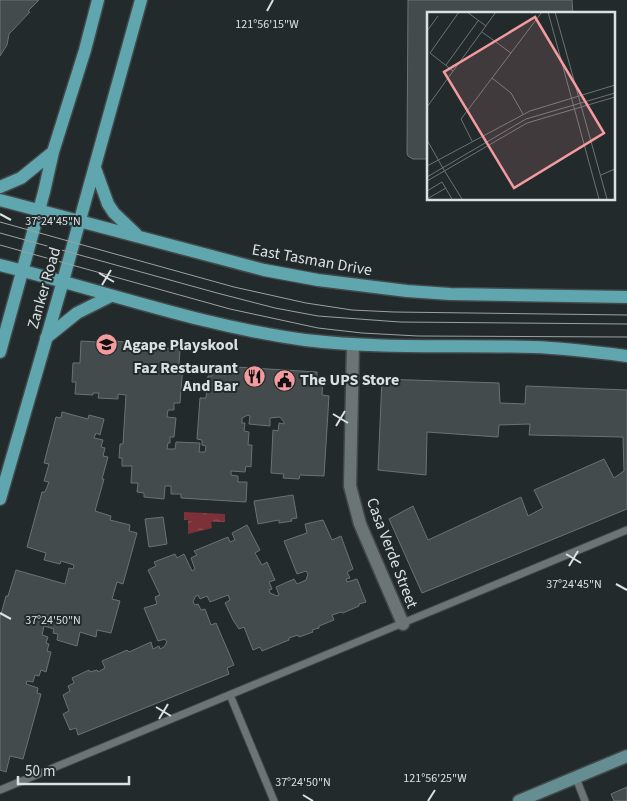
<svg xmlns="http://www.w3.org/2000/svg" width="627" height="801" font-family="'Source Sans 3',sans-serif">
<defs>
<pattern id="water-ripples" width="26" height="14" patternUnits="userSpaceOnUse" patternTransform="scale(1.25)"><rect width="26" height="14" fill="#7c3139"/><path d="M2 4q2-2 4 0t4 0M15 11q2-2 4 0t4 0" fill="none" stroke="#8e4f55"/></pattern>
</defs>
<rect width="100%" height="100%" fill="#232a2b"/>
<path fill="url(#water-ripples)" d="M184,512L225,514V522H211L212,528L188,534V520H184Z"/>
<path fill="#434b4c" stroke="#6a7374" d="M0,0H39L28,11L30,12L9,34L7,45L0,56Z
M408,0H572L573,14H428V159H413L408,156L407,153Z
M97,340L153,344V347L180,349L179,365H183L180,403H174V410H168L167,417L176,418L174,437H170V443H168L167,449H175L176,442L200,443L199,452H205L206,446L202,445V440L197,439L200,398H206L208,376H212L213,371H219V367L235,368L236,367L317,372V377L323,378L322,395L329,396L324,476L300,475L299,479L283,478L284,474L271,473L273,430L278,431L279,423L284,424V422L280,417L270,418V426L249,424L250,416L248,415L242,418V423H245L244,431L249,432L248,445H252L251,467L246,466L245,472L231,471V475L238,476V482H247L246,502L181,498V494H171V486H165L164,499L144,497V493L137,492L138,483H131L132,466H122V458H119L120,444H123L126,395L118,394V399L98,398L99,393H93V395L75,394L76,382H72L73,363H80L81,341L97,342Z
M382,379L499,383L500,403L525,404L526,386L627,390V509L422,593L389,519L413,506L428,540L521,497L528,516L543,508L534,490L604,459L614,478L624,471L623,437L529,435L530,424L499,425L498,437L427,432L426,475L378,470Z
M62,412L88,419L89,415L104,419L100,435L96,433L94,438L103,440L101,447L105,448L103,456L108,457L102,479H104L95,511L111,516L110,520L130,525L129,531L137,533L123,584L117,582L112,599L120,601L111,633L97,630L96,637L80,632L77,646L57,640L58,634L53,633L54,629L44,626L42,635L48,637L46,643L49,644L47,651L51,652L46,672L41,670L39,676L35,675L33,682L27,681L26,684L38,688L37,693L41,694L23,759L10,756L6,772L0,770V618L6,596H8L16,570L65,584L69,568L73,569L74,565L61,561L60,564L44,560L46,553L27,547L42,492H45L49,482L44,481L49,464L44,463L56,417L61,418Z
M293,495L297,518L291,519L292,521L279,523V520L258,524L254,501Z
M163,517L167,544L149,547L145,519Z
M323,520L332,540L341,536L353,569L347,572L350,578L346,579L347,582L357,579L366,602L359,604V606L343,613L341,612L332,615L334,620L319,626V628L312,630L313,632L299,637L298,635L289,638V640L262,651L260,647L253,650L244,627L239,629L233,620L225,603L230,600L228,595L210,602L207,596L200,599L198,595L195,597L193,602L195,605L198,604L201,610L205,609L211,625L216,623L234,665L227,668L229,674L78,735L76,728L70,730L63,714L69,711L63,695L70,691L68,686L74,683L72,678L89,670L90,672L97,670L98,672L105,668L102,661L127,650L129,652L151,642L153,649L159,646L160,649L164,647L167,642L165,639L158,641L144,608L157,604L155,597L160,595L148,570L156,566L154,562L175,554L177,558L184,554L192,571L195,569L191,558L197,555L194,551L228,537L230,542L235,540L232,533L247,525L260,550L255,553L262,565L267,562L275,580L269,582L272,589L269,590L270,593L277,596L279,595L276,587L294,579L297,584L306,580L308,574L306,571L297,574L284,541L307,533L305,524Z
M627,787V801H614L611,794Z"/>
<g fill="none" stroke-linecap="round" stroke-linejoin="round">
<defs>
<path id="lane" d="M230,695L274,801
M576,778L585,801
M0,790L627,530"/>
<path id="street" d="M353,344L350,486L360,524L403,624"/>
<path id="secondary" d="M519,801L627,756"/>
<path id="primary" d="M95,168L108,204L114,213L136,234
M0,187L21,178L53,152
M0,200L264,270L318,280L407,291L450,294L627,297
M0,265C102,290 201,326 305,340C381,349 457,345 533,347C564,348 596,352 627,356
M46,338L77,313L111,296
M0,352L44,192L53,152L85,50L98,0
M0,499L63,281L141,0"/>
</defs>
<use href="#lane" stroke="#424849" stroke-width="9"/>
<use href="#street" stroke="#424849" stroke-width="15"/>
<use href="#secondary" stroke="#424849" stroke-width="15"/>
<use href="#primary" stroke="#424849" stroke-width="15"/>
<use href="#lane" stroke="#6c7576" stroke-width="7"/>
<use href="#street" stroke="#6c7576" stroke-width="12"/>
<use href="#secondary" stroke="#658e92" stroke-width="12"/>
<use href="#primary" stroke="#5fa6ae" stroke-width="12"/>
<path stroke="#9ca2a3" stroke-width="1" d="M0,222L234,287L306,303L352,310L394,312L627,315
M0,233L217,293L275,308L318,316L400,322L627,324
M0,245L230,309L318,328L362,333L418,336L627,337"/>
</g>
<path fill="none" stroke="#dbe0e1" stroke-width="2" d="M267,11L273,0M0,214L11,220M99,273L114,282M102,285L111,270M333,414L348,423M336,426L345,411M566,554L581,563M569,566L578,551M616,584L627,590M0,613L11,619M156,707L171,716M159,719L168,704M303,795L313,801M428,801L435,790"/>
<defs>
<symbol id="school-disc" viewBox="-11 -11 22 22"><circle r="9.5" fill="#f49b9f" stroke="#232a2b"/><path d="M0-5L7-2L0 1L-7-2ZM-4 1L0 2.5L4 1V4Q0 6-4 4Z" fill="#111"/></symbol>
<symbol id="restaurant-disc" viewBox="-11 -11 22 22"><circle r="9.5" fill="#f49b9f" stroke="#232a2b"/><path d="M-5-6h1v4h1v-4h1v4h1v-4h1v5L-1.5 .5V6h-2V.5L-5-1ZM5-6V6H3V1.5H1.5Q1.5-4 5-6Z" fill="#111"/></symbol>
<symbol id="civic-disc" viewBox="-11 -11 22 22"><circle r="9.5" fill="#f49b9f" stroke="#232a2b"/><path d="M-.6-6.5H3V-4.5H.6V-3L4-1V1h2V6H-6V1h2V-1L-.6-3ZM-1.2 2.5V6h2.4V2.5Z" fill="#111"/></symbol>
</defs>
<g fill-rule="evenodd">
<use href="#school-disc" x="94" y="332" width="25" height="25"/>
<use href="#restaurant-disc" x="242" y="364" width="25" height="25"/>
<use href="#civic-disc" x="272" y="368" width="25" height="25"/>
</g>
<g text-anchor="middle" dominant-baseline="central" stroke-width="4" stroke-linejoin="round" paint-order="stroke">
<g font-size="16" fill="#dbe0e1" stroke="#232a2b">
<text transform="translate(312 260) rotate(10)">East Tasman Drive</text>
<text transform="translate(44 288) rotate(-74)">Zanker Road</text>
<text transform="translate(392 553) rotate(69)">Casa Verde Street</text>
</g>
<g font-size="16" font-weight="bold" fill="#dbe0e1" stroke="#232a2b" text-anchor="start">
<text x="123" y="345">Agape Playskool</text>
<text x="238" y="368" text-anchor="end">Faz Restaurant<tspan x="238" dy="18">And Bar</tspan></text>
<text x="300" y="380">The UPS Store</text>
</g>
</g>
<g transform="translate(427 12)">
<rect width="188" height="188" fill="#232a2b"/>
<path fill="none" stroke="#6d7374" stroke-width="1" d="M40,0L59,14M121,0L172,187M128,0L180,187M0,19L11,4M55,20L84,41M19,53L51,9M26,59L3,41L32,0M65,66L84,81L96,102M0,95L69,0M0,128L17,158M45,129L34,107L115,0M0,154L103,99L188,73M17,158L35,187M174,163L188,157M0,165L99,107L188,81M0,169L100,111L188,85M0,179L15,170L25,187M0,187L19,176"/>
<path fill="#f49b9f" fill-opacity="0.15" stroke="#f49b9f" stroke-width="2.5" d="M108,5L177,121L87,176L17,60Z"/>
<rect width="188" height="188" fill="none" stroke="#dbe0e1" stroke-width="2.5"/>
</g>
<g font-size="12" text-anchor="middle" fill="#dbe0e1" stroke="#232a2b" stroke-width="4" stroke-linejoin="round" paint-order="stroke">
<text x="267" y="28">121°56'15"W</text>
<text x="53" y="225">37°24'45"N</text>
<text x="574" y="588">37°24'45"N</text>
<text x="53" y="624">37°24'50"N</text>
<text x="435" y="782">121°56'25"W</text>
<text x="303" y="786">37°24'50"N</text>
</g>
<path d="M18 776v8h111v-8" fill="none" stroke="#dbe0e1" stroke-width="2.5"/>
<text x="25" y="776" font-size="15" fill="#dbe0e1" stroke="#232a2b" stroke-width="4" paint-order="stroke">50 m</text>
</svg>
